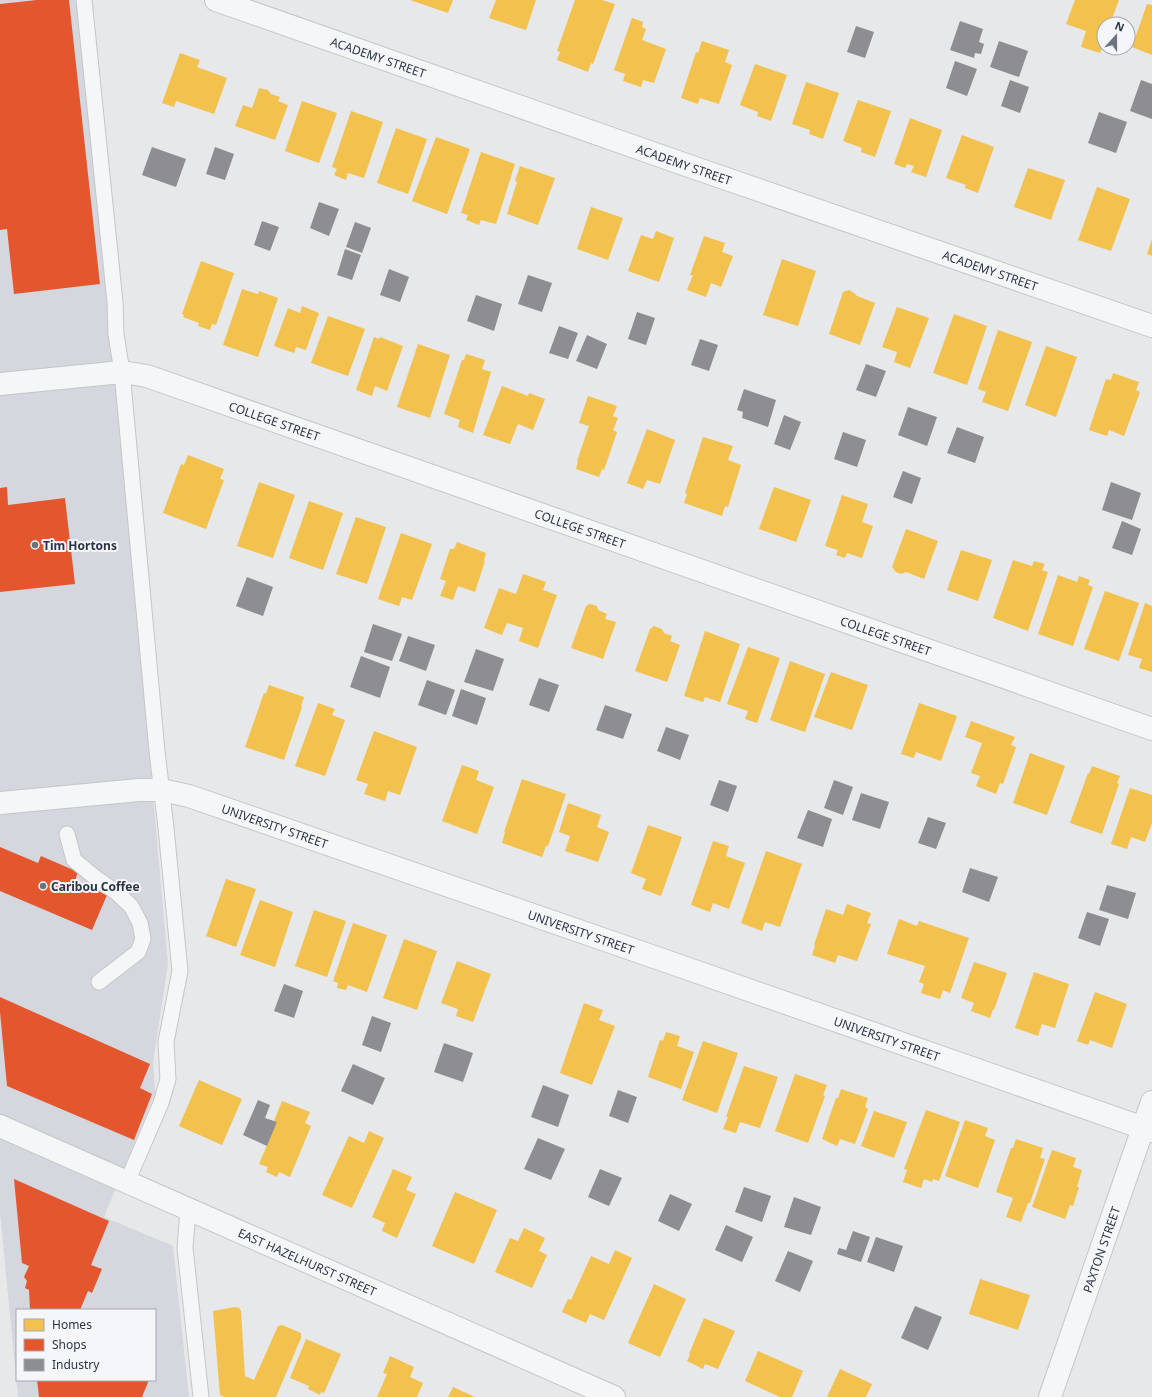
<svg xmlns="http://www.w3.org/2000/svg" width="1152" height="1397" font-family="'Noto Sans',sans-serif">
<rect width="100%" height="100%" fill="#e6e8ea"/>
<path fill="#d4d7dd" fill-rule="evenodd" d="M0,0H77L107,281L168,964L153,1062L155,1093L104,1217L173,1246L189,1397H18L0,1212ZM17,1310H155V1380H17Z"/>
<path fill="#f2c14e" d="M410,0H453L448,13Z
M496,0H536L526,30L489,18Z
M575,0H602L615,4L593,64L591,63L588,72L557,60L560,52L557,51Z
M1075,0H1119L1110,24H1104V42L1100,53L1081,47L1086,31L1066,24Z
M1147,4L1152,5V55L1132,47Z
M632,18L643,22L642,27L646,29L642,40L666,49L654,83L643,80L641,87L623,81L625,74L614,70Z
M702,41L729,50L725,62L732,65L719,104L700,98L698,104L681,98L696,52L698,53Z
M180,53L200,60L197,67L227,78L214,114L176,101L174,107L162,103Z
M755,64L787,75L771,121L757,116L758,112L740,105Z
M806,82L839,93L823,139L809,134L810,130L792,124Z
M259,88L268,90L271,94L280,97L278,101L288,105L275,140L235,126L243,105L252,108Z
M858,100L891,111L875,157L861,152L862,148L843,141Z
M302,101L337,113L319,163L285,151Z
M351,111L383,122L364,178L348,173L346,180L334,175L337,169L332,167Z
M910,118L942,130L926,177L911,172L914,166L907,164L905,168L894,164Z
M396,128L427,139L408,194L377,183Z
M962,135L994,147L978,193L965,188L966,185L946,178Z
M436,137L470,149L447,214L412,201Z
M481,152L515,164L496,224L481,220L479,225L466,220L468,215L461,213Z
M520,166L555,178L538,225L507,214L517,182L515,181Z
M1028,168L1065,180L1051,220L1014,207Z
M1097,187L1130,199L1111,251L1078,240Z
M591,207L623,218L608,260L577,249Z
M656,231L674,238L659,282L628,271L641,235L653,239Z
M704,236L725,243L722,252L733,256L721,287L711,283L706,297L687,290L693,275H690Z
M1152,239V256L1147,254Z
M782,259L816,271L798,326L763,315Z
M201,261L234,273L216,325L212,324L210,330L198,326L199,323L183,317L184,315L182,314Z
M242,289L258,294L259,291L278,298L258,357L223,345Z
M849,290L854,293L857,296L875,303L860,345L829,334L843,292Z
M302,306L319,313L306,350L296,347L294,353L274,346L288,308L300,313Z
M897,307L929,318L910,368L894,362L897,352L882,347Z
M954,314L987,326L967,385L933,373Z
M328,316L365,329L348,376L311,363Z
M998,330L1032,342L1008,411L982,402L986,392L978,389Z
M374,337L379,339L380,337L403,346L387,391L375,386L372,396L356,390Z
M418,344L450,355L430,418L397,407Z
M1046,346L1077,357L1056,417L1025,405Z
M466,354L485,360L482,369L491,372L473,433L458,427L460,420L444,414L462,360H464Z
M1113,373L1139,382L1136,390L1140,392L1124,436L1109,430L1107,436L1089,430L1106,379L1111,380Z
M502,386L528,396L529,393L545,399L533,430L518,424L510,444L483,435Z
M588,396L617,406L613,416L618,418L613,430L617,432L604,470L602,469L599,477L576,469L578,461H577L589,426L579,423Z
M647,429L675,440L660,484L647,480L643,489L627,483Z
M703,437L733,446L728,460L741,465L728,507L725,506L722,516L684,503L687,494L685,493Z
M188,455L224,469L220,479L224,480L206,529L163,513L181,464L184,465Z
M259,482L295,495L273,558L237,546Z
M774,487L811,500L796,542L759,529Z
M842,495L868,504L862,522L873,526L862,558L847,553L845,558L836,555L838,550L825,546Z
M309,501L343,513L323,570L289,558Z
M356,517L386,527L367,584L336,574Z
M906,529L938,541L924,579L906,572L901,574L896,572L892,567Z
M401,533L432,544L412,600L402,597L399,606L378,599Z
M457,542L486,553L484,561H485L475,592L458,586L453,600L440,596L446,581L440,579L450,549H454Z
M961,550L992,560L978,601L947,590Z
M1013,560L1032,566L1034,561L1045,564L1042,570L1048,572L1028,631L993,618Z
M523,574L546,582L543,590L557,595L538,648L519,641L523,628L507,623L502,635L484,628L499,588L516,594Z
M1058,575L1077,582L1079,576L1090,580L1088,585L1093,587L1073,646L1038,634Z
M1105,591L1139,603L1119,661L1084,649Z
M1145,603L1152,606V672L1139,668L1142,659L1128,655Z
M590,604L597,606L598,610L607,614L605,619L616,622L603,659L571,648L586,606Z
M654,626L662,629L664,633L672,636L670,641L680,645L667,682L635,671L650,629Z
M705,631L740,644L720,702L705,697L703,702L684,696Z
M748,647L780,658L757,723L745,719L748,711L727,704Z
M790,661L825,674L805,732L770,720Z
M831,672L868,685L852,730L814,717Z
M269,685L304,697L301,706L302,707L284,760L245,747L264,693L266,694Z
M318,703L335,709L332,715L345,720L325,776L295,766Z
M919,703L957,716L941,761L916,752L914,758L901,754Z
M971,721L1015,737L1011,745L1016,747L1003,784L1000,783L996,794L976,786L980,776L971,773L982,743L965,737Z
M374,731L417,747L400,795L388,791L385,801L364,794L368,784L356,780Z
M1030,753L1065,766L1047,815L1013,803Z
M462,765L479,771L476,780L494,787L477,834L442,821Z
M1092,766L1120,776L1117,783L1119,784L1102,834L1070,823L1088,773L1089,774Z
M522,779L566,794L548,846H546L542,857L502,843L505,832H504Z
M1130,788L1152,795V823L1145,842L1131,837L1127,849L1111,844Z
M568,803L601,815L597,827L609,832L598,862L565,851L570,836L559,832Z
M648,825L682,837L661,896L642,889L646,879L631,873Z
M713,841L729,846L726,856L745,863L729,909L713,903L710,912L691,905Z
M766,851L802,864L780,927L765,922L762,931L741,923Z
M226,879L256,889L236,947L206,936Z
M260,900L293,912L275,967L240,955Z
M847,904L871,913L867,923L871,924L857,961L838,955L835,963L812,955L815,945H814L826,909L843,915Z
M314,910L346,921L327,977L295,966Z
M899,919L917,926L919,921L969,938L950,993L943,990L940,999L921,993L924,984L919,982L925,966L887,954Z
M353,923L387,935L367,992L348,985L346,990L337,988L338,983L333,981Z
M404,939L437,951L417,1010L383,998Z
M457,961L491,974L473,1022L456,1016L458,1009L441,1003Z
M974,962L1007,973L994,1010L993,1009L990,1018L971,1011L974,1003L961,998Z
M1034,972L1069,984L1055,1028L1042,1024L1038,1036L1015,1028Z
M1095,992L1127,1004L1112,1048L1090,1040L1088,1045L1077,1041Z
M584,1003L603,1010L599,1020L615,1026L592,1085L560,1073Z
M666,1032L680,1036L677,1046L694,1052L681,1089L648,1077L660,1040L663,1041Z
M703,1041L738,1053L717,1113L682,1100Z
M744,1066L778,1077L760,1128L740,1122L736,1133L723,1129L728,1117H726Z
M795,1074L827,1085L823,1095L825,1096L808,1143L775,1131Z
M199,1080L242,1099L222,1145L179,1126Z
M841,1089L868,1098L865,1107L868,1109L855,1144L840,1139L837,1146L822,1139L836,1098H838Z
M282,1101L310,1112L305,1123L311,1126L290,1177L279,1172L277,1177L266,1172L268,1167L259,1164L277,1122L274,1121Z
M926,1110L960,1122L939,1181L933,1179L932,1182L924,1179L921,1188L903,1182L907,1170L904,1169Z
M874,1111L907,1122L894,1158L861,1146Z
M965,1120L988,1128L985,1136L995,1140L978,1188L945,1176Z
M369,1131L384,1138L352,1208L322,1195L349,1136L364,1143Z
M1016,1139L1043,1148L1040,1158L1045,1159L1030,1203H1028L1021,1222L1006,1217L1013,1198L996,1192L1011,1148H1013Z
M1052,1150L1076,1158L1073,1167L1082,1170L1077,1187H1079L1073,1206L1070,1205L1065,1219L1032,1207Z
M393,1169L412,1177L406,1190L416,1194L397,1238L382,1231L385,1223L372,1217Z
M455,1192L497,1210L474,1264L432,1246Z
M524,1228L545,1238L539,1251L547,1255L532,1288L495,1272L510,1238L518,1241Z
M615,1250L632,1258L604,1320L590,1314L586,1323L562,1312L568,1299L571,1300L591,1256L609,1264Z
M980,1279L1030,1295L1018,1330L969,1314Z
M654,1284L686,1299L660,1357L628,1343Z
M235,1307L239,1308L241,1311L245,1376L254,1380L278,1326L282,1325L301,1333V1338L276,1397H225L220,1395L213,1311Z
M704,1318L735,1331L718,1369L705,1364L703,1369L687,1361L690,1355L689,1354Z
M306,1339L341,1354L324,1393L321,1392L320,1395L308,1389L309,1386L290,1378Z
M758,1351L803,1371L792,1397H780L745,1381Z
M390,1356L414,1367L410,1377L423,1383L417,1397H377L387,1374L383,1373Z
M840,1369L872,1384L866,1397H827Z
M453,1387L475,1397H448Z"/>
<path fill="#e4572e" d="M37,0H69L100,284L14,294L7,229L0,230V4Z
M7,487L8,505L65,498L75,584L0,592V488Z
M0,847L38,863L41,856L78,872L75,881L107,895L92,930L0,891Z
M0,997L150,1064L140,1088L152,1094L134,1140L7,1086L0,1012Z
M14,1179L109,1221L91,1265L102,1269L92,1293L88,1291L80,1310H30L29,1290L25,1288L27,1281L24,1277L29,1266L22,1263Z
M37,1380H149L142,1397H39Z"/>
<path fill="#8d8d92" d="M960,21L983,29L979,42L984,44L981,54L975,53L974,58L950,50Z
M856,26L874,32L865,58L847,52Z
M999,41L1028,51L1019,77L990,67Z
M955,61L977,69L967,96L946,88Z
M1010,80L1029,87L1020,113L1001,106Z
M1141,80L1152,84V119L1130,111Z
M1099,112L1127,122L1116,153L1088,143Z
M152,147L186,159L176,187L142,175Z
M215,147L234,154L225,180L206,174Z
M319,202L339,209L329,236L310,228Z
M262,221L279,227L270,251L254,245Z
M355,222L371,228L362,253L346,247Z
M345,249L361,255L352,280L337,275Z
M389,269L409,277L400,302L380,295Z
M528,275L552,283L542,312L518,304Z
M476,295L502,304L494,331L467,321Z
M637,312L655,318L646,345L628,339Z
M559,326L578,333L568,359L549,353Z
M587,335L607,344L597,369L576,361Z
M700,339L718,345L709,371L691,365Z
M866,364L886,371L876,397L856,390Z
M744,389L776,400L768,427L742,418L743,412L737,410Z
M908,407L937,417L927,446L898,435Z
M784,415L801,422L790,450L774,444Z
M957,427L984,437L975,463L947,453Z
M843,432L866,440L857,467L834,459Z
M903,471L921,478L912,504L893,497Z
M1111,482L1141,493L1132,520L1102,510Z
M1122,521L1141,529L1132,555L1112,548Z
M247,577L273,587L263,616L236,606Z
M373,624L402,634L392,661L364,652Z
M408,636L435,645L426,671L399,661Z
M476,649L504,659L493,691L464,682Z
M361,656L390,667L380,698L350,687Z
M539,678L559,685L549,712L529,705Z
M427,680L455,690L446,715L418,705Z
M461,689L486,698L477,725L452,716Z
M605,705L632,714L623,739L596,730Z
M666,727L689,735L680,760L657,751Z
M719,780L737,786L728,812L710,805Z
M834,780L853,787L843,815L824,808Z
M861,793L889,802L880,829L852,820Z
M808,810L832,819L823,847L797,838Z
M928,817L946,823L936,849L918,843Z
M970,868L998,877L989,902L962,892Z
M1107,885L1136,893L1128,919L1099,910Z
M1087,912L1109,919L1100,946L1078,938Z
M284,984L303,991L294,1018L274,1011Z
M372,1016L391,1023L381,1052L362,1045Z
M444,1043L473,1053L463,1082L434,1072Z
M353,1064L385,1078L373,1105L341,1091Z
M543,1085L569,1095L558,1127L531,1117Z
M618,1090L637,1097L628,1123L609,1116Z
M258,1100L270,1105L265,1118L277,1122L267,1146L243,1135Z
M538,1138L565,1149L551,1180L524,1169Z
M600,1169L622,1178L609,1206L588,1197Z
M744,1187L771,1196L762,1222L735,1212Z
M670,1194L692,1204L679,1231L658,1221Z
M794,1197L821,1207L811,1235L784,1227Z
M726,1225L753,1237L742,1262L715,1250Z
M853,1231L870,1237L861,1262L837,1254L839,1248L846,1250Z
M876,1237L903,1246L894,1272L867,1262Z
M788,1251L813,1261L800,1292L775,1281Z
M915,1306L942,1317L928,1350L901,1338Z"/>
<g fill="none" stroke-linecap="round" stroke-linejoin="round">
<defs>
<path id="service" d="M84,0L115,302L116,334L122,372L157,751L166,828L180,971L166,1042L168,1079L161,1103L127,1182
M67,834L74,860L97,879L116,892L131,906L140,923L143,939L138,952L99,982
M188,1210L185,1248L201,1397"/>
<g id="minor">
<path id="s1" d="M216,0L692,167L1152,326"/>
<path id="s2" d="M0,384L122,372L147,376L1152,729"/>
<path id="s3" d="M0,803L139,790H161L189,796L660,959L1152,1131"/>
<path id="s4" d="M0,1126L614,1397"/>
<path id="s5" d="M1050,1397L1152,1102"/>
</g>
</defs>
<use href="#service" stroke="#c4c6c8" stroke-width="17"/>
<use href="#minor" stroke="#c4c6c8" stroke-width="24"/>
<use href="#service" stroke="#f5f6f7" stroke-width="15"/>
<use href="#minor" stroke="#f5f6f7" stroke-width="22"/>
</g>
<g fill="#6c737f" stroke="#f4f6f9" stroke-width="1.5">
<circle cx="35" cy="545" r="4"/>
<circle cx="43" cy="886" r="4"/>
</g>
<g text-anchor="middle" dominant-baseline="central" stroke-width="4" stroke-linejoin="round" paint-order="stroke">
<g font-size="12" fill="#2b3445" stroke="#f4f6f9">
<text stroke="none"><textPath href="#s1" startOffset="172">ACADEMY STREET</textPath></text>
<text stroke="none"><textPath href="#s1" startOffset="496">ACADEMY STREET</textPath></text>
<text stroke="none"><textPath href="#s1" startOffset="820">ACADEMY STREET</textPath></text>
<text stroke="none"><textPath href="#s2" startOffset="283">COLLEGE STREET</textPath></text>
<text stroke="none"><textPath href="#s2" startOffset="607">COLLEGE STREET</textPath></text>
<text stroke="none"><textPath href="#s2" startOffset="931">COLLEGE STREET</textPath></text>
<text stroke="none"><textPath href="#s3" startOffset="281">UNIVERSITY STREET</textPath></text>
<text stroke="none"><textPath href="#s3" startOffset="605">UNIVERSITY STREET</textPath></text>
<text stroke="none"><textPath href="#s3" startOffset="929">UNIVERSITY STREET</textPath></text>
<text stroke="none"><textPath href="#s5" startOffset="156">PAXTON STREET</textPath></text>
<text stroke="none"><textPath href="#s4" startOffset="336">EAST HAZELHURST STREET</textPath></text>
</g>
<g font-size="12" font-weight="bold" fill="#2b3445" stroke="#f4f6f9" text-anchor="start">
<text x="43" y="545">Tim Hortons</text>
<text x="51" y="886">Caribou Coffee</text>
</g>
</g>
<rect x="16" y="1309" width="140" height="72" fill="#f4f6f9" stroke="#a4a8b1"/>
<rect x="24" y="1319" width="20" height="12" fill="#f2c14e" stroke="#a4a8b1"/>
<text x="52" y="1329" font-size="12" fill="#2b3445">Homes</text>
<rect x="24" y="1339" width="20" height="12" fill="#e4572e" stroke="#a4a8b1"/>
<text x="52" y="1349" font-size="12" fill="#2b3445">Shops</text>
<rect x="24" y="1359" width="20" height="12" fill="#8d8d92" stroke="#a4a8b1"/>
<text x="52" y="1369" font-size="12" fill="#2b3445">Industry</text>
<g transform="translate(1116 36) rotate(21)"><circle r="19" fill="#f4f6f9" stroke="#a4a8b1"/>
<path d="M0-3L7 15L0 10L-7 15Z" fill="#6c737f"/>
<text y="-6" font-size="11" font-weight="bold" text-anchor="middle" fill="#2b3445">N</text>
</g>
</svg>
